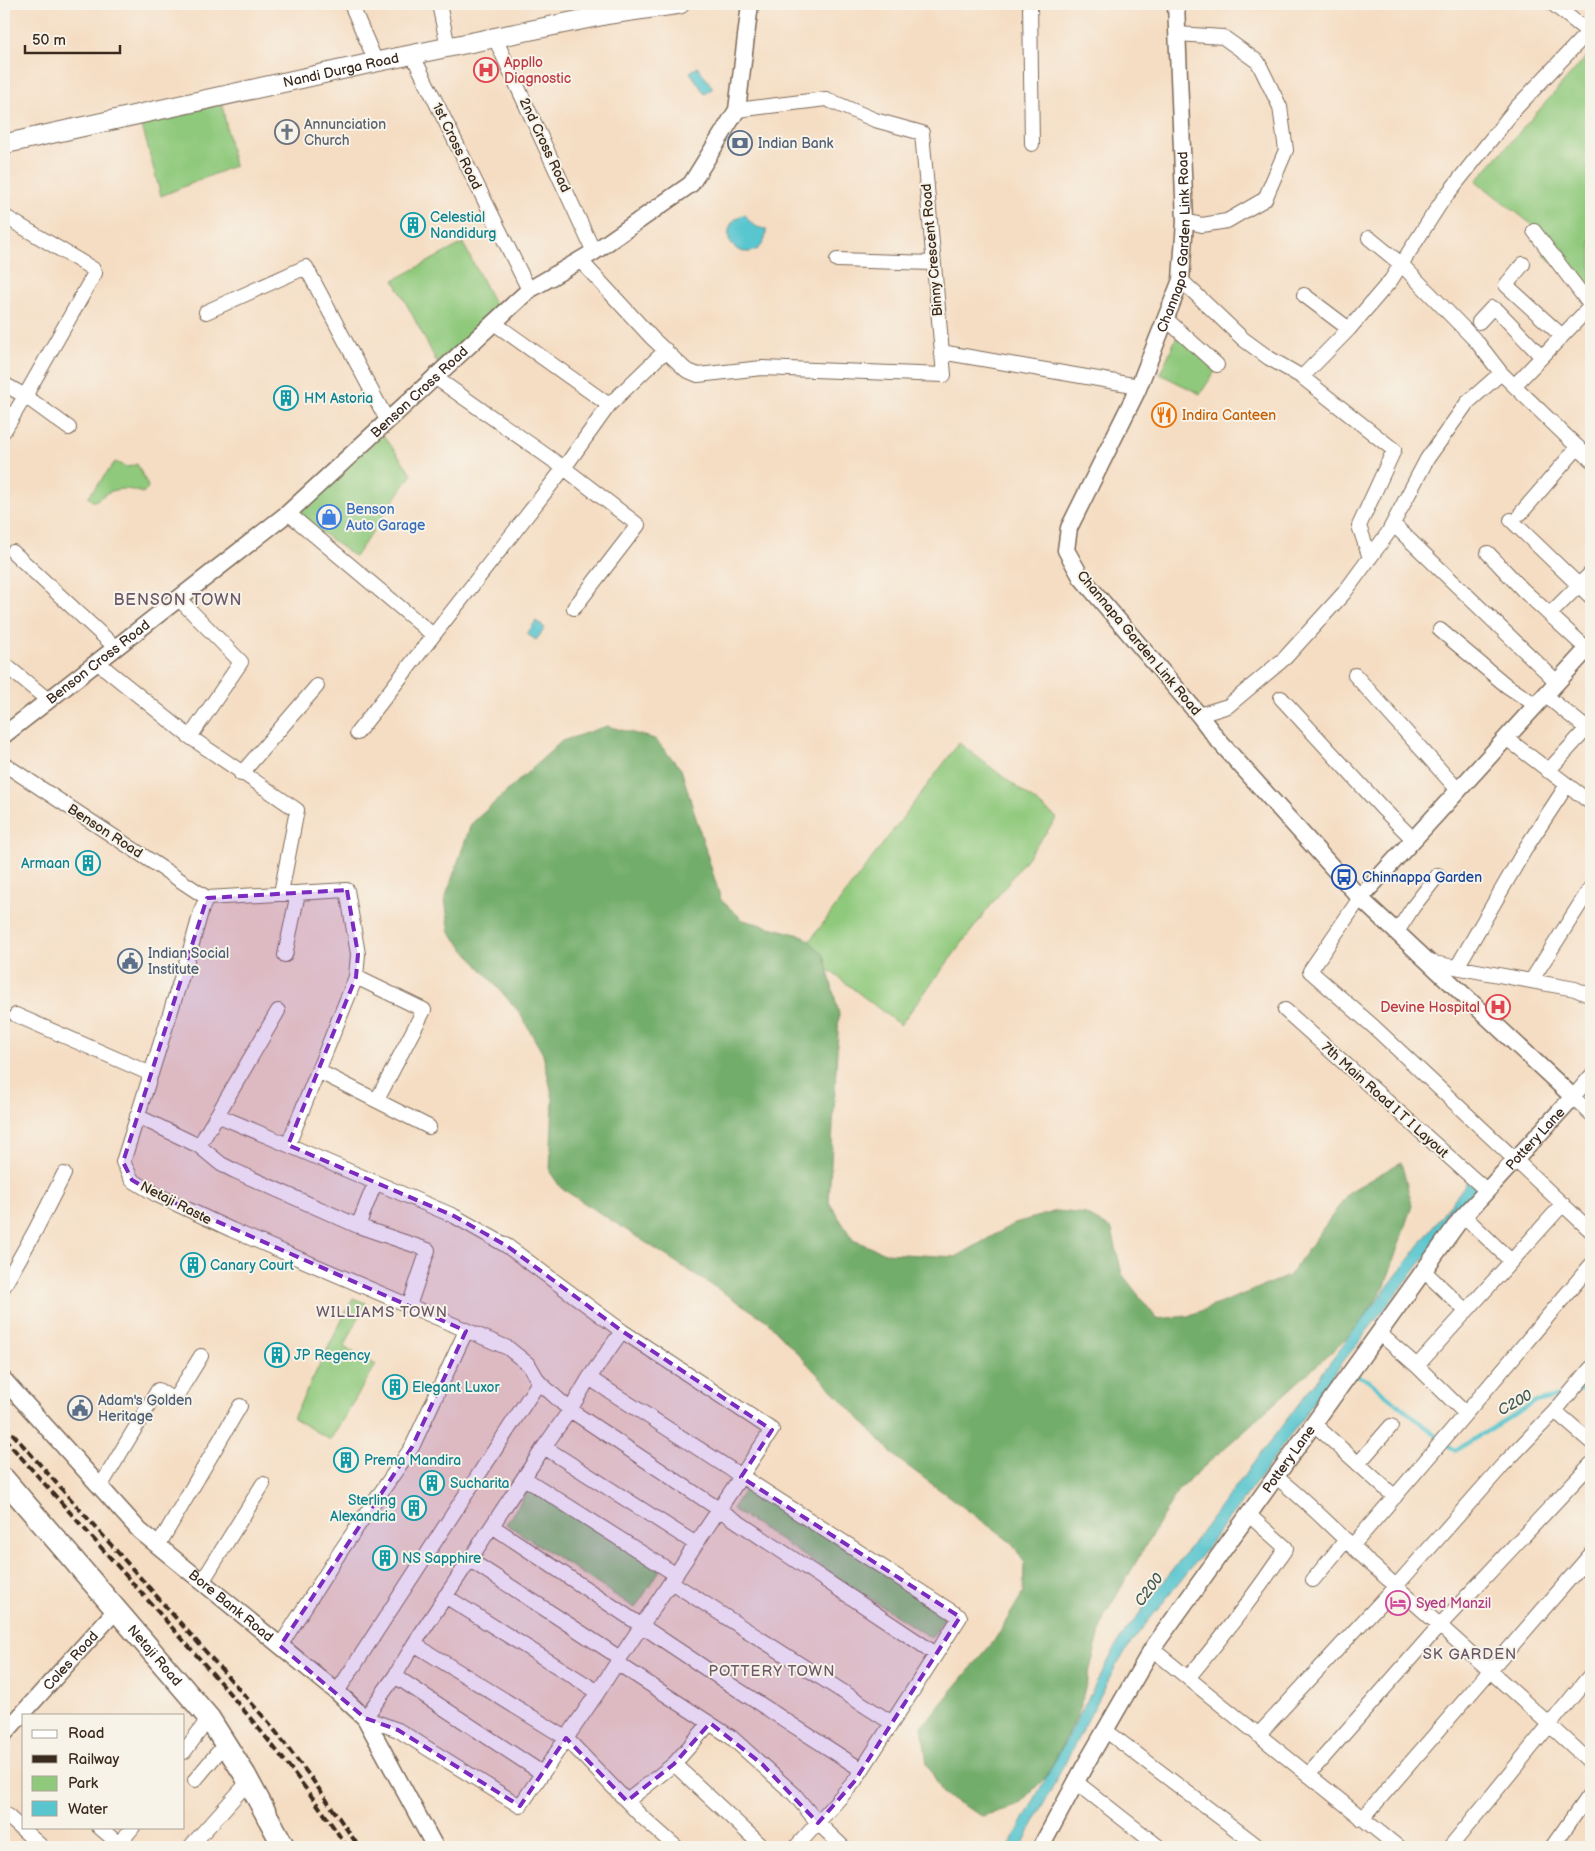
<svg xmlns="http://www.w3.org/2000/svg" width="1595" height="1851" font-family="'Balsamiq Sans',sans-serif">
<rect width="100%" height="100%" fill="#f7f3e8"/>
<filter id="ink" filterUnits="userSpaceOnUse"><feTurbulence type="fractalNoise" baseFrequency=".02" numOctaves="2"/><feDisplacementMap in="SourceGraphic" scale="10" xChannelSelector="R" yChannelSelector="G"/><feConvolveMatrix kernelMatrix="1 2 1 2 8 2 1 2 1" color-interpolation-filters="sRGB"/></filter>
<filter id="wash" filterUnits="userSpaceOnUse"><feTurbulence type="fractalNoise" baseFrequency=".0096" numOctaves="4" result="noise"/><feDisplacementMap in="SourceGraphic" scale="20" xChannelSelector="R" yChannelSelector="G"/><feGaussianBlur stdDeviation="1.12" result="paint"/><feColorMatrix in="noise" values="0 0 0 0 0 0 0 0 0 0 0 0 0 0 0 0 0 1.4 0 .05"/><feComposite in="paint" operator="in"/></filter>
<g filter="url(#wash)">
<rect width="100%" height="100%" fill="#f5ddc3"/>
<path fill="#8fc97c" stroke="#657a4d" d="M1588,55L1591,58V295L1543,254L1553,241L1476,181Z
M222,104L234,166L161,196L141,122Z
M463,243L497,309L438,364L394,280Z
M1177,336L1216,370L1200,394L1160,374Z
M383,435L412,474L355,557L294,512Z
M115,462L127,467L137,464L148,486L147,490L142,493C129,488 117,487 106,494C100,497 98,501 92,501L88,497Z
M959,743L1057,818L900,1025L803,950Z
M353,1298L366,1303L344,1347L376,1365L330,1440L293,1418Z
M748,1484L947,1614L931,1638L732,1509Z
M531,1486L660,1570L635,1608L506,1524Z"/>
<path fill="#73ad6c" stroke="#576c45" d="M607,726L655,739L681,769L721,900L743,920L804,936L824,955L839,1014L829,1202L853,1240L885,1253L956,1257L1015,1223L1057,1211L1086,1214L1112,1230L1122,1274L1157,1319L1188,1316L1289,1276L1349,1192L1401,1162L1412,1205L1385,1286L1357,1329L1178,1490L1104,1617L1078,1714L1046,1777L1017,1806L982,1816L944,1795L927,1764L922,1726L994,1641L1023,1593L1024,1562L1012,1543L898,1459L766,1320L561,1188L550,1172L553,1099L543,1054L519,1012L450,933L445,899L471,824L562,741Z"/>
<path fill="#59c6cf" stroke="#4a7876" d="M698,67L713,88L705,94L690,72Z
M745,214C750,224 756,228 766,229C768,262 724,257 729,230C731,221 737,217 745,214Z
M536,621L545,628L536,640L527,634Z
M1468,1181L1478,1190L1341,1364L1264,1472L1206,1549L1133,1640L1117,1664L1021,1847H1009L1120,1639Z"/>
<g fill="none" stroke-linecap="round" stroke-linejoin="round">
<path stroke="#59c6cf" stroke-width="4" d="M1354,1374L1368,1380L1440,1439
M1579,1390L1591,1386
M1445,1443L1455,1451L1533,1403L1563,1395"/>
</g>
</g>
<g filter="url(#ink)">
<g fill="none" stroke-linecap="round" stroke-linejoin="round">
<defs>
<path id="minor" d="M351,4L376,62
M439,4L448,47
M1030,4L1032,144
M1553,4L1591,34
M1177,34L1223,37L1258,62L1280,107L1286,150L1265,199L1227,221L1202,225L1185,221
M495,38L594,252
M412,54L529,290
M4,216L93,269L95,273L25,396L4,431
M1369,238L1402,265L1477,342L1501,373L1591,460
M580,260L652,338L686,370L698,375L762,368L944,375L922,133L875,120L826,99L737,110
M837,260L932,263
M1523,264L1506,285L1562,336
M1181,280L1243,339L1269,358L1302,377L1394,450L1359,526L1370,558
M1304,295L1349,329
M206,312L306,267L388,422
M1166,319L1217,365
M1479,322L1492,308L1498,311L1542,357
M494,323L609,405
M941,352L1139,386
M1302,377L1349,329L1391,280L1442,201L1516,108L1588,32
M436,378L564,468L638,525L574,608
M4,384L25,396L69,428
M1515,385L1591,306L1534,231
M288,513L433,635
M1521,513L1578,447
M1511,520L1591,597
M1393,524L1557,682
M13,552L115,647
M1488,553L1523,590L1587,649
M178,598L241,662L190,737
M1550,614L1591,573
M1440,630L1507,686L1536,705
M97,662L190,737L297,810L281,893
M4,664L48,700
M1355,675L1458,790
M1545,695L1591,732
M1281,698L1382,808L1413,839
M1199,715L1228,706L1285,658L1344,593L1388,533L1427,459L1467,403L1501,373
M357,733L564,468L609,405L666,350
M1506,738L1591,803
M4,764L207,898
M1548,771L1591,724
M241,774L317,686
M207,898L347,890L358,954L356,977L288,1145L454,1216L507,1246L622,1331L772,1430L620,1658L598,1692L520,1806L398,1730L365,1718L395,1676L414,1644L544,1447L570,1410L589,1378L622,1331
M207,898L202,908L192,944L123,1162L132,1180L157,1195L232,1230L508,1348L529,1365L539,1382L570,1410L936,1654
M1360,898L1310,971L1374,1027L1591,1231
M1397,932L1413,907L1438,875
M285,955L298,893
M1428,962L1575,989L1591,996
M1457,967L1527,846L1567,785
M356,977L424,1010L377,1100
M1531,981L1591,887
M1285,1010L1486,1190
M16,1015L151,1074
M318,1071L429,1127
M1591,1076L1573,1097L1591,1114
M217,1115L288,1145
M137,1116L199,1146L221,1164L235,1171L358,1226L428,1250L409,1306
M199,1146L278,1011
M1464,1216L1511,1261
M358,1226L375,1183
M1424,1271L1466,1311
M4,1286L35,1231L64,1174
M1379,1333L1417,1366L1465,1413
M1417,1366L1563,1204
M589,1378L960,1617L854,1782L796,1847
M1555,1411L1591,1442
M1314,1424L1395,1497
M544,1447L696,1544
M1358,1464L1391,1426
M1276,1477C1310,1503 1339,1535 1371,1564C1445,1630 1519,1696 1591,1763
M524,1478L675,1574
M100,1487L158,1390L174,1400L201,1356
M492,1526L720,1678L862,1770
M158,1546L240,1406
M1352,1546C1433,1453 1512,1359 1591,1265
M470,1560L620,1658
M1313,1580L1346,1540
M202,1582L263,1484
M671,1582L892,1723
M445,1596L598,1692
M414,1644L566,1738L641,1816L676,1847
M280,1646L340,1552L412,1447L466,1331
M1152,1649L1398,1847
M617,1663L731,1737L794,1794L818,1823L843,1847
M395,1676L542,1773
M1188,1678C1223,1636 1256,1594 1286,1548L1249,1515
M337,1692L539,1382
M1105,1730L1259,1847
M1258,1735L1396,1586L1502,1466L1555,1411L1591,1368
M184,1752L209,1718
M674,1764L763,1847
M1308,1775L1440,1625L1591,1464
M195,1780L226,1743
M1076,1782L1159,1847
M627,1801L674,1764L710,1723
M4,1813L42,1847
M1362,1819L1591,1554
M99,1827L119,1844L133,1827
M190,1847L249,1781
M1450,1847L1591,1674
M1552,1847L1591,1792"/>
<g id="tertiary">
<path id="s1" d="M4,735L288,513L529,290L594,252L691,184L737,110L750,4"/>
<path d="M1360,898L1591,645"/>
<path id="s2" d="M4,1380L140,1531L337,1692L365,1718L435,1847"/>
<path id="s3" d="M4,1734L117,1609"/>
<path id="s4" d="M1041,1847L1084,1767L1152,1649L1460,1220L1573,1097L1360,898L1218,740L1199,715L1081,577L1066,550L1069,528L1137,391L1181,280L1185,221L1176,4"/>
</g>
<g id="secondary">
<path id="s5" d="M4,144L376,62L610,14L680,4"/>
</g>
<g id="primary">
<path id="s6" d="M4,1479L209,1718L245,1775L284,1847"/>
</g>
</defs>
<use href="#minor" stroke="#7c6958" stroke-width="16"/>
<use href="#tertiary" stroke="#7c6958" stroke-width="19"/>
<use href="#secondary" stroke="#7c6958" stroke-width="21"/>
<use href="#primary" stroke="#7c6958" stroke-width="24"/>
<use href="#minor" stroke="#fff" stroke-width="14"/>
<use href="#tertiary" stroke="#fff" stroke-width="16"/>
<use href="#secondary" stroke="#fff" stroke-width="19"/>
<use href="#primary" stroke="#fff" stroke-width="21"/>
<path stroke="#3b2a1e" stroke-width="4" stroke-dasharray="8 4" stroke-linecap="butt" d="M4,1424L269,1723L312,1779L359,1847
M4,1438C56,1497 108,1555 160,1614C226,1688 292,1764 347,1847"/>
</g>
</g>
<path fill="#7b2cbf" fill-opacity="0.2" stroke="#7b2cbf" stroke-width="4" stroke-dasharray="10 6" stroke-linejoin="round" d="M347,890L358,954L356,977L288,1145L454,1216L507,1246L622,1331L772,1430L741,1477L960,1617L854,1782L818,1823L762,1764L710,1723L674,1764L627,1801L566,1738L520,1806L398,1730L365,1718L280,1646L412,1447L466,1331L157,1195L132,1180L123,1162L207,898Z"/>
<defs>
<symbol id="hospital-ring" viewBox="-11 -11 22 22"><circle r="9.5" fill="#f7f3e8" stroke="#e0444e" stroke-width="1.5"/><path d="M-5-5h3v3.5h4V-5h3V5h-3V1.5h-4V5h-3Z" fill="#e0444e"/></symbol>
<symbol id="church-ring" viewBox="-11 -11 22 22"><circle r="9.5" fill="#f7f3e8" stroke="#6b7280" stroke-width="1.5"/><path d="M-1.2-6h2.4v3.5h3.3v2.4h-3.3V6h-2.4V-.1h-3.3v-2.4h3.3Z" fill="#6b7280"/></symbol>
<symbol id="bank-ring" viewBox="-11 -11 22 22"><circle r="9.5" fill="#f7f3e8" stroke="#5c6f8a" stroke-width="1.5"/><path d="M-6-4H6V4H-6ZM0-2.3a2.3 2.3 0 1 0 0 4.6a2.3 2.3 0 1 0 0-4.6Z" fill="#5c6f8a"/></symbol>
<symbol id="building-ring" viewBox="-11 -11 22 22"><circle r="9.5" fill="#f7f3e8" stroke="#0f9aa8" stroke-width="1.5"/><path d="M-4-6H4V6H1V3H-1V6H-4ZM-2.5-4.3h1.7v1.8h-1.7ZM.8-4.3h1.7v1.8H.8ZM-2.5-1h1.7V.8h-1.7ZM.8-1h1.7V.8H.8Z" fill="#0f9aa8"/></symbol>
<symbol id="restaurant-ring" viewBox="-11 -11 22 22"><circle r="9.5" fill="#f7f3e8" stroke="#e8710a" stroke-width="1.5"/><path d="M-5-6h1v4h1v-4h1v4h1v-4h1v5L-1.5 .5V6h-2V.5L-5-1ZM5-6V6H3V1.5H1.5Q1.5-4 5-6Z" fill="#e8710a"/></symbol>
<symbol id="shop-ring" viewBox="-11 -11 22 22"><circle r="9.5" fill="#f7f3e8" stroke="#3f7fe0" stroke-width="1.5"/><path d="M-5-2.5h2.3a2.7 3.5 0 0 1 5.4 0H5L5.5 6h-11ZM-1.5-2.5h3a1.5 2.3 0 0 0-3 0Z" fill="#3f7fe0"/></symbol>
<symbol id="bus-ring" viewBox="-11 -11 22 22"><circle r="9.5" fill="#f7f3e8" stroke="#1a4fb4" stroke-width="1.5"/><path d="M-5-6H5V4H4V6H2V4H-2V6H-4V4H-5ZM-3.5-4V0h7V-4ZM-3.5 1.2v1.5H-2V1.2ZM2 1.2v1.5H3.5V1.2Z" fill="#1a4fb4"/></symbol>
<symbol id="civic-ring" viewBox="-11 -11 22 22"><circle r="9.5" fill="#f7f3e8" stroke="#5c6f8a" stroke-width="1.5"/><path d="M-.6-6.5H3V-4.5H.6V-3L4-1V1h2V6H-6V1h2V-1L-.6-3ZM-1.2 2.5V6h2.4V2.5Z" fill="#5c6f8a"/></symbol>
<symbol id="hotel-ring" viewBox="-11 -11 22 22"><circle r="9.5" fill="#f7f3e8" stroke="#d1479c" stroke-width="1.5"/><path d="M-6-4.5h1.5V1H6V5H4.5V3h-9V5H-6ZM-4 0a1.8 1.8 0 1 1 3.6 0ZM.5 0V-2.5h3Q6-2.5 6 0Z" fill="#d1479c"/></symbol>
</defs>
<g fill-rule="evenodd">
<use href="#hospital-ring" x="472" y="56" width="28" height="28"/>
<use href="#church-ring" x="273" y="118" width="28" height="28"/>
<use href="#bank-ring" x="726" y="129" width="28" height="28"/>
<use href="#building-ring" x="399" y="211" width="28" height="28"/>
<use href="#building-ring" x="272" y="384" width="28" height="28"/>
<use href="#restaurant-ring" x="1150" y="401" width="28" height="28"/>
<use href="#shop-ring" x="315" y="503" width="28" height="28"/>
<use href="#building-ring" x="74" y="849" width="28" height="28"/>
<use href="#bus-ring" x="1330" y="863" width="28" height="28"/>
<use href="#civic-ring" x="116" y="947" width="28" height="28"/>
<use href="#hospital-ring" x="1484" y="993" width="28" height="28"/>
<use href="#building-ring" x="179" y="1251" width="28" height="28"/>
<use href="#building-ring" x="263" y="1341" width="28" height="28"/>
<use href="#building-ring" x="381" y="1373" width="28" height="28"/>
<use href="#civic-ring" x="66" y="1394" width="28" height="28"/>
<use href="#building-ring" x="332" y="1446" width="28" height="28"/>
<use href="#building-ring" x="418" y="1469" width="28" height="28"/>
<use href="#building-ring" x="400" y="1494" width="28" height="28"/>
<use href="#building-ring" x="371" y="1544" width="28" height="28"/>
<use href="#hotel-ring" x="1384" y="1589" width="28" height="28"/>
</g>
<g text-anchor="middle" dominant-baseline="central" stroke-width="4" stroke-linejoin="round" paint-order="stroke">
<g font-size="14" fill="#be3a42" stroke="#f7f3e8" text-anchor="start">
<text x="504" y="62">Appllo<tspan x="504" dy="16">Diagnostic</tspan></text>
<text x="1480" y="1007" text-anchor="end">Devine Hospital</text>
</g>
<g font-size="14" fill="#3b2a1e" stroke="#f7f3e8">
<text stroke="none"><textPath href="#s5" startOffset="345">Nandi Durga Road</textPath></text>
<text transform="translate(545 145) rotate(65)">2nd Cross Road</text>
<text transform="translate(457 146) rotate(64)">1st Cross Road</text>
<text stroke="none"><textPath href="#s4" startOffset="2001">Channapa Garden Link Road</textPath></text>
<text transform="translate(932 250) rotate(-95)">Binny Crescent Road</text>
<text stroke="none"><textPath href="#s1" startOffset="539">Benson Cross Road</textPath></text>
<text transform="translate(1139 643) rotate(50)">Channapa Garden Link Road</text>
<text stroke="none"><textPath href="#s1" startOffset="119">Benson Cross Road</textPath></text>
<text transform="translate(105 831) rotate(33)">Benson Road</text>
<text transform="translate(1385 1100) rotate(42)">7th Main Road I T I Layout</text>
<text stroke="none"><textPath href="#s4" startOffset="866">Pottery Lane</textPath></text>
<text transform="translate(176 1203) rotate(27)">Netaji Raste</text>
<text stroke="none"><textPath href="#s4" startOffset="461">Pottery Lane</textPath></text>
<text stroke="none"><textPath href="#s2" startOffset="321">Bore Bank Road</textPath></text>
<text stroke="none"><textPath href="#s6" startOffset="232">Netaji Road</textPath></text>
<text stroke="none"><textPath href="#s3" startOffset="99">Coles Road</textPath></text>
</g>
<g font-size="14" fill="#5b616d" stroke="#f7f3e8" text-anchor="start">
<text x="304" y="124">Annunciation<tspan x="304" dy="16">Church</tspan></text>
</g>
<g font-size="14" fill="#4e5e75" stroke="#f7f3e8" text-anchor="start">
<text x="758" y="143">Indian Bank</text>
<text x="148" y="953">Indian Social<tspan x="148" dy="16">Institute</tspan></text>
<text x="98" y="1400">Adam's Golden<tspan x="98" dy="16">Heritage</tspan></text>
</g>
<g font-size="14" fill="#0d838f" stroke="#f7f3e8" text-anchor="start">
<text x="430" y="217">Celestial<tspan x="430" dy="16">Nandidurg</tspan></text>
<text x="304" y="398">HM Astoria</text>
<text x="70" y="863" text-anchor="end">Armaan</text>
<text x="210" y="1265">Canary Court</text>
<text x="294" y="1355">JP Regency</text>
<text x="412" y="1387">Elegant Luxor</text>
<text x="364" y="1460">Prema Mandira</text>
<text x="450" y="1483">Sucharita</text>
<text x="396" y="1500" text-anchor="end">Sterling<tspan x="396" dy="16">Alexandria</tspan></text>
<text x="402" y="1558">NS Sapphire</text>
</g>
<g font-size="14" fill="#c56008" stroke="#f7f3e8" text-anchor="start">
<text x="1182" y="415">Indira Canteen</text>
</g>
<g font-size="14" fill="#366cbe" stroke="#f7f3e8" text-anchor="start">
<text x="346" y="509">Benson<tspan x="346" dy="16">Auto Garage</tspan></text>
</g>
<g font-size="14" fill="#164399" stroke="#f7f3e8" text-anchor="start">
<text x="1362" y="877">Chinnappa Garden</text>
</g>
<g font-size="14" fill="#b23c85" stroke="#f7f3e8" text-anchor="start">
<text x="1416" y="1603">Syed Manzil</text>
</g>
<g font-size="15" letter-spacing="1" fill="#6c5869" stroke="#f7f3e8">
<text x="382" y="1312">WILLIAMS TOWN</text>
<text x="1470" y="1654">SK GARDEN</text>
<text x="772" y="1671">POTTERY TOWN</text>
</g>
<g font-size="15" font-style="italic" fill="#445953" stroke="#f7f3e8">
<text transform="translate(1515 1403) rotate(-29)">C200</text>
<text transform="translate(1149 1590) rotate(-53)">C200</text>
</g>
<g font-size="16" letter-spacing="1" fill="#6c5869" stroke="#f7f3e8">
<text x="178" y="600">BENSON TOWN</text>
</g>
</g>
<rect width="1595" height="1851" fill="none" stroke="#f7f3e8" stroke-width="20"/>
<rect x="22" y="1714" width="162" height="115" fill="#f7f3e8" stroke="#aca397"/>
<rect x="32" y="1730" width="25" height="8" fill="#ffffff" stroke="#aca397"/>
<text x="68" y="1738" font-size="15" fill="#3b2a1e">Road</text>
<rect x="32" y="1755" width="25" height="8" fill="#3b2a1e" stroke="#aca397"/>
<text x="68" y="1764" font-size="15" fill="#3b2a1e">Railway</text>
<rect x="32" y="1776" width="25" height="15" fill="#8fc97c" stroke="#aca397"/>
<text x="68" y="1788" font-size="15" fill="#3b2a1e">Park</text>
<rect x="32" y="1801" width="25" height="15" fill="#59c6cf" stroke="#aca397"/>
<text x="68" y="1814" font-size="15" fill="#3b2a1e">Water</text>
<path d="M25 45v8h95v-8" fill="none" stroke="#3b2a1e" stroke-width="2.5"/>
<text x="32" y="45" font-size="15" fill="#3b2a1e" stroke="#f7f3e8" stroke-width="4" paint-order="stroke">50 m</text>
</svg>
